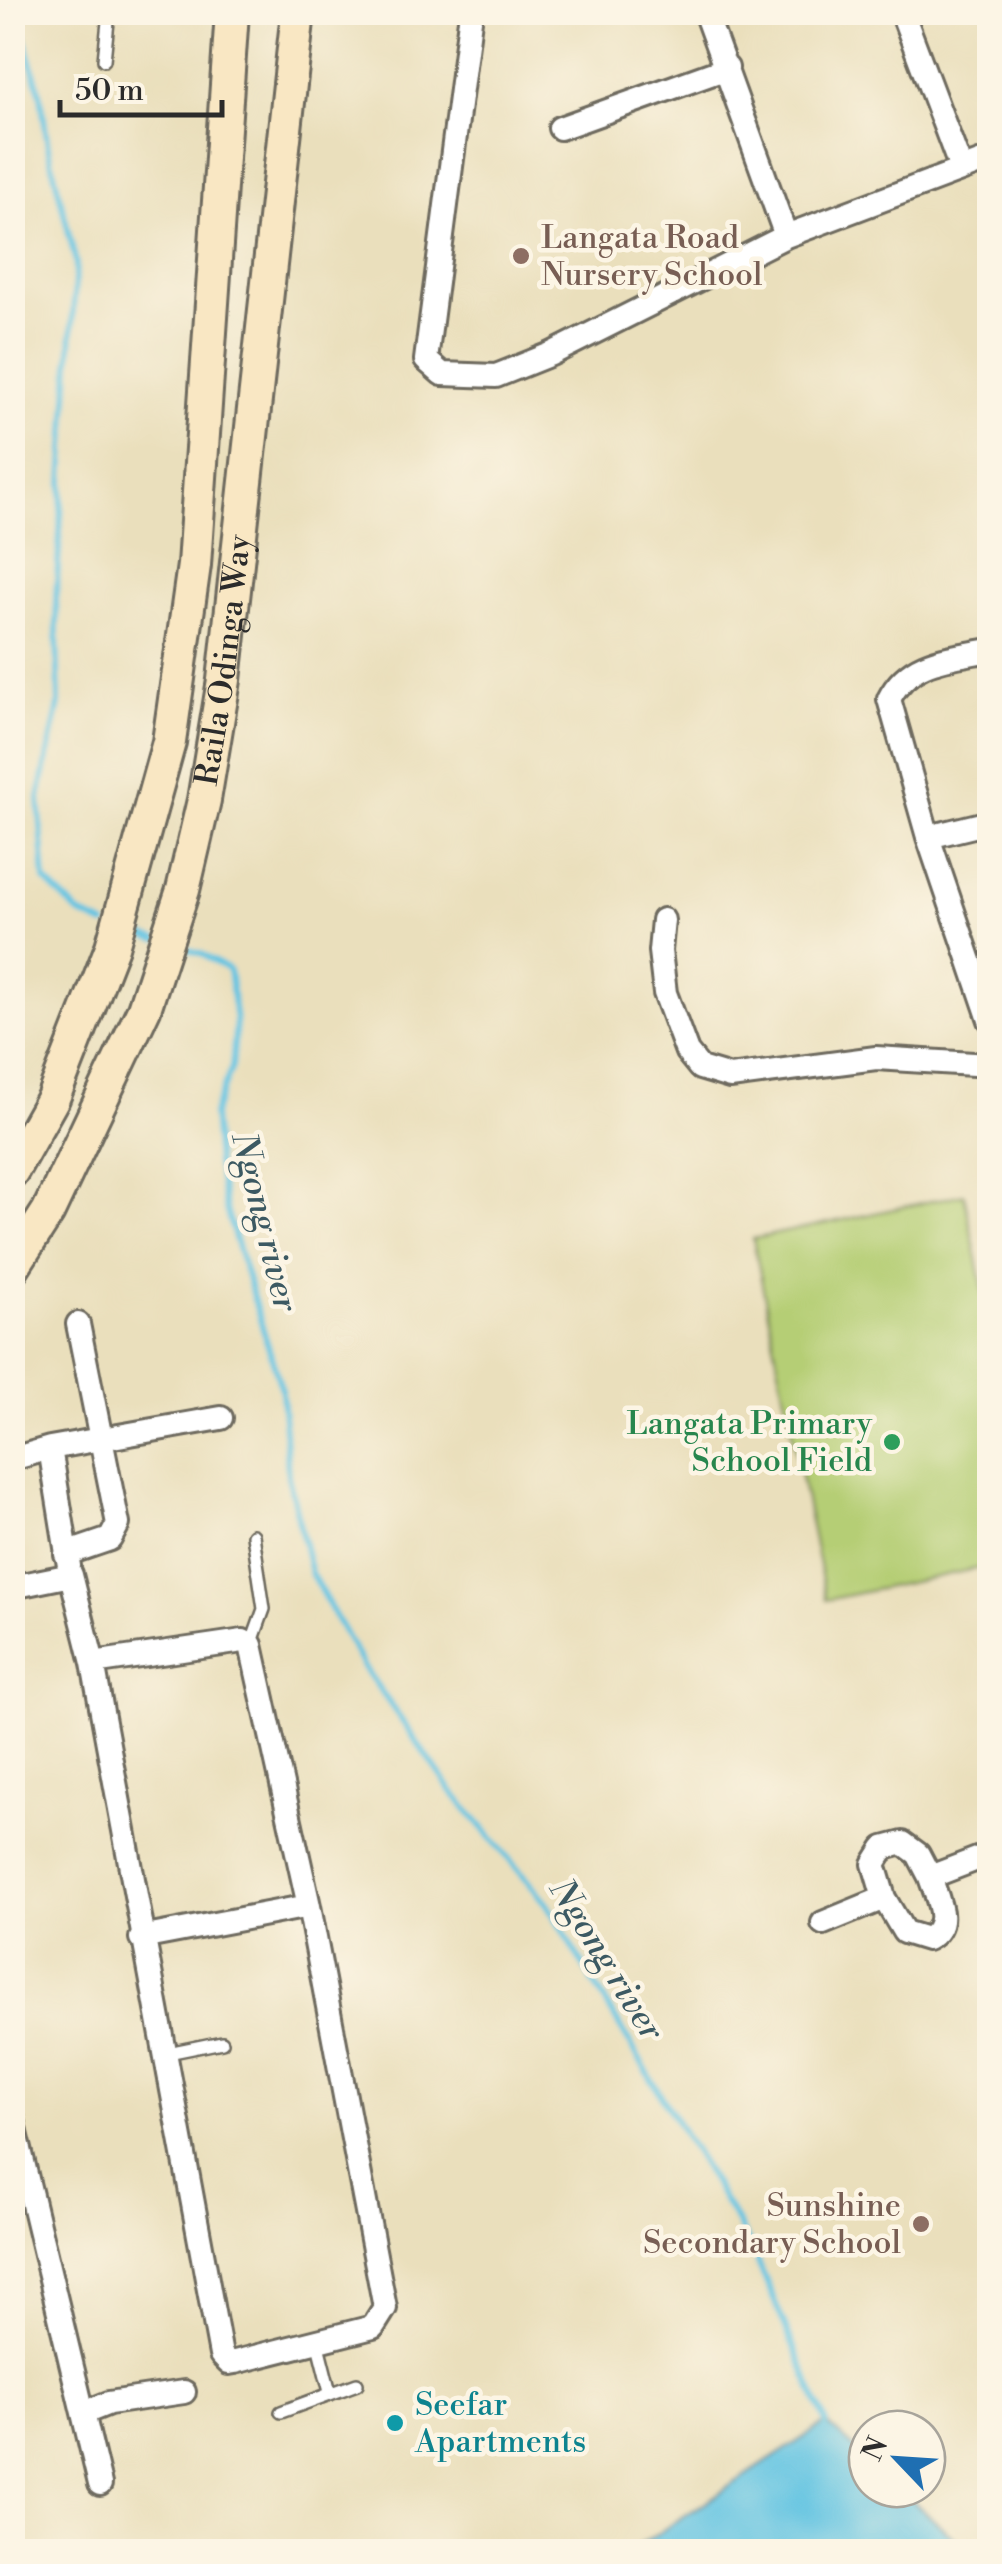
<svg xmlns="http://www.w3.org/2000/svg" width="1002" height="2564" font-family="'Libre Bodoni',serif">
<rect width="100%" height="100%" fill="#fcf5e5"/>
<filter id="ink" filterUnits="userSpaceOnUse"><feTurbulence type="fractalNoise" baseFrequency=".01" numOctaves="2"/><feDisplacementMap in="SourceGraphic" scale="20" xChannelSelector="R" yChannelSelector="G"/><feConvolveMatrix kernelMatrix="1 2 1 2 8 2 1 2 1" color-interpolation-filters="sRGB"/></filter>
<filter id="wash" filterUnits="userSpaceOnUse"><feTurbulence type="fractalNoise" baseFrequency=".0048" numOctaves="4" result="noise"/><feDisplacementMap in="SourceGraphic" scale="40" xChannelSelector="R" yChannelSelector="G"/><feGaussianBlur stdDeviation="2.25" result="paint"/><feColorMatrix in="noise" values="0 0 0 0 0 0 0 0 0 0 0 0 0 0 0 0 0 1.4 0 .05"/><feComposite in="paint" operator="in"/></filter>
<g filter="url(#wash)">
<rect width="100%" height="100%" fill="#eadfbc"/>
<path fill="#b5ce74" stroke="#707c50" stroke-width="2.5" d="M964,1194L989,1319V1566L826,1600L753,1239Z"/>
<path fill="#64c4e2" stroke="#487886" stroke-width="2.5" d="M826,2423L867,2460V2489H899L969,2551H631Z"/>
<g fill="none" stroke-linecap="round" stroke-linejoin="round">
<path stroke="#64c4e2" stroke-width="6" d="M17,12L41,96L48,147L76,263L56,599L59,704L39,798L45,880L80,914L105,925
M127,931L158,940
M175,945L202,954L229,970L236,1021L232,1067L213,1114L217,1164L225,1206L282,1391L288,1476L311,1573L363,1666L450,1789L547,1904L752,2248L826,2423"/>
</g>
</g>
<g filter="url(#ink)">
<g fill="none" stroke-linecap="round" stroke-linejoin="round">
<defs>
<path id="service" d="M104,60L109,12
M251,1645L264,1609L253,1535
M163,2054L222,2042
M317,2341L330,2392
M281,2412L357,2384"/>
<path id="minor" d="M471,12L426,360L442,374L496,376L551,354L786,236L990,159
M705,12L786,236
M902,12L960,166
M560,128L727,68
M990,650C949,658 909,659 889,699L928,837L990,1020
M928,837L990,822
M663,920L660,951L665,993L687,1052L700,1068L730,1077L876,1058L990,1065
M50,1448L69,1566
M12,1459L50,1448L221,1418
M66,1554L110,1539L118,1524L78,1324
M12,1587L71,1575L93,1663L221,2355L229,2363L235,2362L373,2327L385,2308L309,1906L141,1938
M93,1663L243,1641L251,1645L309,1906
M884,1898L874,1864L884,1848L903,1843L918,1854L930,1877
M823,1923L884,1898L904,1932L927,1939C953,1925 937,1899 930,1877L990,1854
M12,2116L100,2484
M84,2413L109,2403L184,2392"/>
<g id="secondary">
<path d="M12,1171L53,1098L112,947L169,742L194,565L232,12"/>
<path id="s1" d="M12,1268L48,1212L144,1009L183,890L204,800L224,680L298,12"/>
</g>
</defs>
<use href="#service" stroke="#6e6a5e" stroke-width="16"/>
<use href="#minor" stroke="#6e6a5e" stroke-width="28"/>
<use href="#secondary" stroke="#6e6a5e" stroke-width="38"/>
<use href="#service" stroke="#fff" stroke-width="11"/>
<use href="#minor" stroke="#fff" stroke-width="22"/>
<use href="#secondary" stroke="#f9e7c3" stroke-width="32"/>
</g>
</g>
<g fill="#8d6e63" stroke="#fcf5e5" stroke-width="4">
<circle cx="521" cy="256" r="10"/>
<circle cx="921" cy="2224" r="10"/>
</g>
<circle fill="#2e9e5b" stroke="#fcf5e5" stroke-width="4" cx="892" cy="1442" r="10"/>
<circle fill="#0f9aa8" stroke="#fcf5e5" stroke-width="4" cx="395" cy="2423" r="10"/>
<g text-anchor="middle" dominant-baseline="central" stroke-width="9" stroke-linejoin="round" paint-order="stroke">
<g font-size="32" fill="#785e54" stroke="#fcf5e5" text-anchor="start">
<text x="541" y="238">Langata Road<tspan x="541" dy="37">Nursery School</tspan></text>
<text x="901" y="2206" text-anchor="end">Sunshine<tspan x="901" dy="37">Secondary School</tspan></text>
</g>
<g font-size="32" fill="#2b2b2b" stroke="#fcf5e5">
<text stroke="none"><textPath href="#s1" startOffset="650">Raila Odinga Way</textPath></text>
</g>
<g font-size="32" fill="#27864d" stroke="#fcf5e5" text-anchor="end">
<text x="872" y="1424">Langata Primary<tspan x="872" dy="37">School Field</tspan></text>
</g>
<g font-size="32" fill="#0d838f" stroke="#fcf5e5" text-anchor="start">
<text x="415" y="2405">Seefar<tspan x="415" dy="37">Apartments</tspan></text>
</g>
<g font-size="35" font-style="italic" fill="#3c5962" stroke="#fcf5e5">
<text transform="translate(264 1222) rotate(76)">Ngong river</text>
<text transform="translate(606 1960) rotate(58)">Ngong river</text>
</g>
</g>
<rect width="1002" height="2564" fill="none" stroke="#fcf5e5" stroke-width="50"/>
<g transform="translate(897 2459) rotate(295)"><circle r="48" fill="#fcf5e5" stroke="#a8a49b" stroke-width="2.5"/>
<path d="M0-8L18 38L0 25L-18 38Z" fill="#1f6fb2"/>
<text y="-15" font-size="28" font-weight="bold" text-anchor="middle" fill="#2b2b2b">N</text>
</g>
<path d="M60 100v15h162v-15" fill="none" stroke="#2b2b2b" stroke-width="5"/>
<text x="75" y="100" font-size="30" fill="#2b2b2b" stroke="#fcf5e5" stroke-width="8" paint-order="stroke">50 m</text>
</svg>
